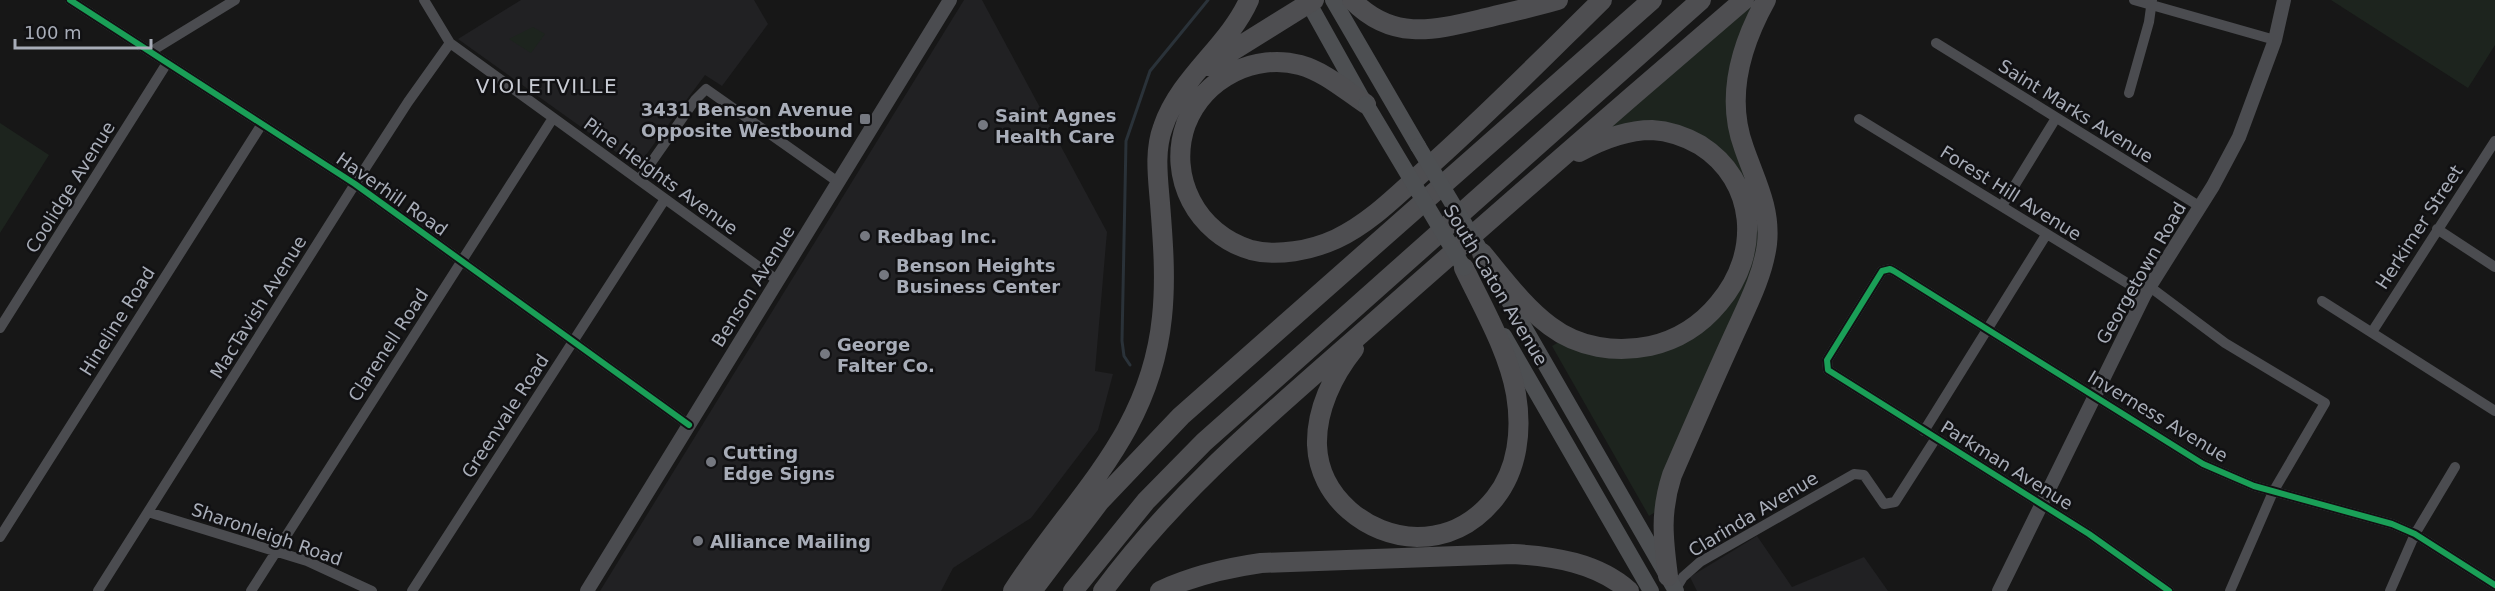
<svg xmlns="http://www.w3.org/2000/svg" width="2495" height="591" font-family="'DejaVu Sans',sans-serif">
<rect width="100%" height="100%" fill="#171717"/>
<path fill="#212123" d="M521,0H754L768,24L722,86L705,75L637,167L458,39Z
M964,0H982L1107,232L1095,371L1113,374L1098,430L1031,518L953,568L941,591H600Z
M1757,536L1792,587L1864,557L1888,591H1697L1690,577Z"/>
<path fill="#1d241e" d="M1756,0L1733,64L1761,209L1757,262L1657,511L1649,516L1552,346L1559,342L1675,346L1753,245L1721,151L1608,126Z
M2331,0H2495V45L2468,88Z
M533,27L545,34L531,53L509,39Z
M0,123L49,155L0,233Z"/>
<g fill="none" stroke-linecap="round" stroke-linejoin="round">
<path stroke="#2a3239" stroke-width="3" d="M1130,365L1124,356L1122,341L1126,141L1150,71L1208,0"/>
<path stroke="#4b4c50" stroke-width="10" d="M70,0L355,184L689,425
M424,0L450,43L777,280
M2134,0L2275,40
M1936,43L2199,206
M150,52L235,0
M2129,93L2149,22L2152,0
M1859,119L2145,294
M639,180L695,100L706,89L838,182
M2002,206L2056,118
M2437,229L2495,267
M2150,287L2225,343L2325,403L2273,492L2230,591
M2322,301L2495,411
M0,328L167,63
M2372,332L2495,141
M1924,431L2046,235
M148,512L307,561L372,591
M0,537L262,124
M1675,590L1683,577L1700,562L1854,474L1864,475L1884,504L1895,502L1936,438
M98,591L355,184L408,102L450,43
M251,591L553,118
M412,591L665,199
M2169,591L2089,534L1828,370L1827,360L1882,271L1890,269L1894,271L2203,464L2254,486L2392,524L2415,534L2495,585
M2390,591L2415,534L2455,467"/>
<path stroke="#4b4c50" stroke-width="14" d="M587,591L950,0
M1999,591L2145,294L2213,186L2239,137L2275,40L2284,0"/>
<path stroke="#4d4f52" stroke-width="16" d="M1307,0L1365,104
M1333,0L1418,146
M1498,282L1676,591
M1504,336L1651,591"/>
<path stroke="#4e4e51" stroke-width="20" d="M1352,0C1393,42 1435,30 1486,18C1510,12 1534,7 1558,0
M1208,66L1314,0
M1366,104C1345,90 1325,72 1300,65C1278,59 1254,62 1234,72C1212,83 1195,101 1186,124C1167,177 1197,234 1251,250C1277,257 1312,250 1336,239C1370,223 1397,195 1425,170C1486,116 1544,57 1602,0
M1482,253C1503,278 1524,307 1550,326C1579,348 1616,353 1650,346C1677,340 1701,325 1719,303C1761,254 1757,181 1700,145C1686,137 1669,131 1652,130C1626,130 1601,140 1579,152
M1354,349C1333,375 1316,410 1317,445C1319,497 1367,536 1417,537C1449,537 1475,523 1495,498C1518,469 1522,430 1516,394C1508,350 1483,308 1464,268
M1668,576C1663,538 1660,512 1672,475C1692,429 1712,383 1733,337C1746,308 1763,276 1767,244C1771,208 1755,180 1744,148C1725,97 1741,45 1766,0
M1013,591C1073,497 1150,436 1162,317C1166,279 1163,241 1160,203C1158,178 1154,151 1163,127C1180,77 1228,47 1249,0
M1032,591L1100,501L1181,416L1652,0
M1073,591L1146,501L1204,442L1701,0
M1103,591C1179,488 1277,408 1372,324C1495,215 1619,107 1744,0
M1160,591C1192,576 1226,568 1261,563L1513,554C1553,556 1598,563 1629,591"/>
<path stroke="#4d4f52" stroke-width="16" d="M1366,104L1464,268
M1418,146L1482,253"/>
<defs>
<path id="cycleway" d="M70,0L355,184L689,425
M2169,591L2089,534L1828,370L1827,360L1882,271L1890,269L1894,271L2203,464L2254,486L2392,524L2415,534L2495,585"/>
</defs>
<use href="#cycleway" stroke="#111113" stroke-width="10"/>
<use href="#cycleway" stroke="#1a9f57" stroke-width="6"/>
</g>
<g fill="#757880" stroke="#111113" stroke-width="2">
<rect x="859" y="113" width="12" height="12" rx="3"/>
<circle cx="983" cy="125" r="6"/>
<circle cx="865" cy="236" r="6"/>
<circle cx="884" cy="275" r="6"/>
<circle cx="825" cy="354" r="6"/>
<circle cx="711" cy="462" r="6"/>
<circle cx="698" cy="541" r="6"/>
</g>
<g text-anchor="middle" dominant-baseline="central" stroke-width="5" stroke-linejoin="round" paint-order="stroke">
<g font-size="18" font-weight="bold" fill="#a8adb8" stroke="#111113" text-anchor="start">
<text x="853" y="109" text-anchor="end">3431 Benson Avenue<tspan x="853" dy="21">Opposite Westbound</tspan></text>
<text x="995" y="115">Saint Agnes<tspan x="995" dy="21">Health Care</tspan></text>
<text x="877" y="236">Redbag Inc.</text>
<text x="896" y="265">Benson Heights<tspan x="896" dy="21">Business Center</tspan></text>
<text x="837" y="344">George<tspan x="837" dy="21">Falter Co.</tspan></text>
<text x="723" y="452">Cutting<tspan x="723" dy="21">Edge Signs</tspan></text>
<text x="710" y="541">Alliance Mailing</text>
</g>
<g font-size="18" fill="#a8adb8" stroke="#111113">
<text transform="translate(2076 111) rotate(32)">Saint Marks Avenue</text>
<text transform="translate(661 176) rotate(36)">Pine Heights Avenue</text>
<text transform="translate(70 187) rotate(-58)">Coolidge Avenue</text>
<text transform="translate(2011 193) rotate(32)">Forest Hill Avenue</text>
<text transform="translate(392 194) rotate(35)">Haverhill Road</text>
<text transform="translate(2419 227) rotate(-57)">Herkimer Street</text>
<text transform="translate(2141 273) rotate(-60)">Georgetown Road</text>
<text transform="translate(1496 285) rotate(59)">South Caton Avenue</text>
<text transform="translate(753 286) rotate(-58)">Benson Avenue</text>
<text transform="translate(258 307) rotate(-58)">MacTavish Avenue</text>
<text transform="translate(117 321) rotate(-58)">Hineline Road</text>
<text transform="translate(388 345) rotate(-57)">Clarenell Road</text>
<text transform="translate(505 416) rotate(-57)">Greenvale Road</text>
<text transform="translate(2158 416) rotate(31)">Inverness Avenue</text>
<text transform="translate(2007 465) rotate(32)">Parkman Avenue</text>
<text transform="translate(1753 514) rotate(-31)">Clarinda Avenue</text>
<text transform="translate(267 534) rotate(19)">Sharonleigh Road</text>
</g>
<g font-size="20" letter-spacing="1.5" fill="#c9ccd4" stroke="#111113">
<text x="547" y="86">VIOLETVILLE</text>
</g>
</g>
<path d="M15 39v9h136v-9" fill="none" stroke="#a8adb8" stroke-width="3"/>
<text x="24" y="39" font-size="18" fill="#a8adb8" stroke="#111113" stroke-width="4.5" paint-order="stroke">100 m</text>
</svg>
